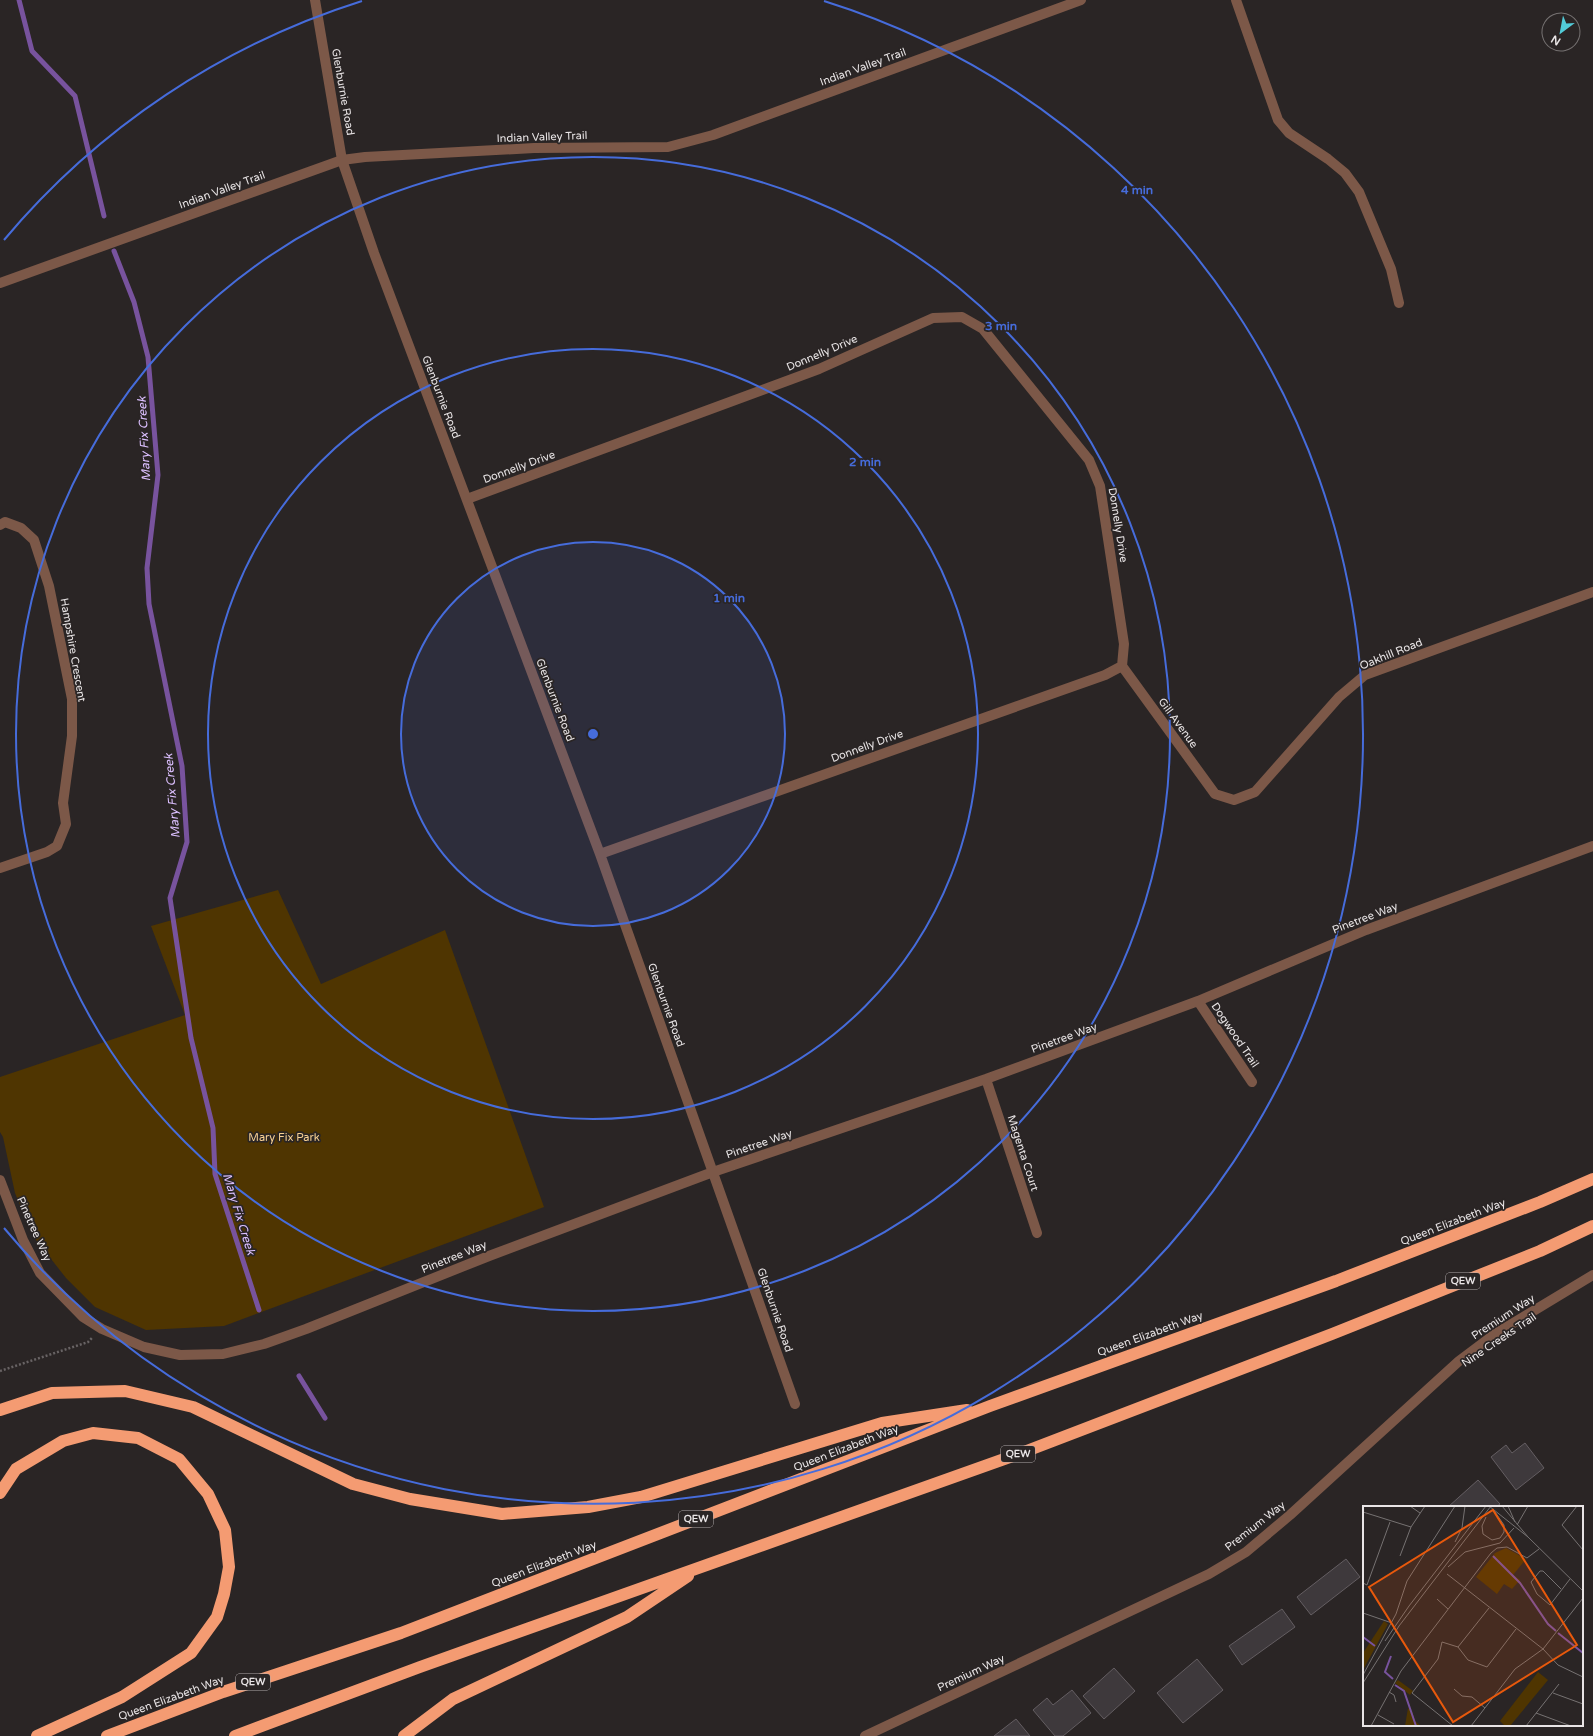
<svg xmlns="http://www.w3.org/2000/svg" width="1593" height="1736" font-family="'Varela Round',sans-serif">
<rect width="100%" height="100%" fill="#2a2525"/>
<path fill="#4f3501" d="M278,890L321,984L445,930L544,1207L224,1326L146,1330L95,1307L66,1278L33,1236L15,1193L3,1137L0,1132V1077L185,1015L151,926Z"/>
<g fill="none" stroke-linecap="round" stroke-linejoin="round">
<path stroke="#78539e" stroke-width="5" d="M19,0L32,51L75,96L104,216
M114,251L134,302L148,357L158,475L147,568L149,604L182,766L187,842L170,898L191,1038L213,1128L215,1174L259,1310
M299,1376L325,1418"/>
</g>
<path fill="#3e393c" stroke="#645e62" d="M1525,1443L1544,1468L1516,1490L1491,1457L1506,1445L1512,1453Z
M1478,1480L1500,1504L1496,1507H1448Z
M1346,1559L1360,1577L1311,1615L1297,1597Z
M1282,1609L1295,1627L1242,1665L1229,1646Z
M1197,1659L1223,1690L1183,1723L1157,1693Z
M1114,1668L1135,1691L1104,1719L1083,1696Z
M1072,1690L1091,1713L1063,1736H1055L1033,1710L1047,1698L1053,1705Z
M1016,1719L1030,1736H994Z"/>
<g fill="none" stroke-linecap="round" stroke-linejoin="round">
<path stroke="#686364" stroke-width="2.5" stroke-dasharray="2 2" stroke-linecap="butt" d="M0,1371L88,1342L93,1337"/>
<path stroke="#7c5848" stroke-width="10" d="M315,0L342,160L374,253L600,854L795,1404
M1236,0L1278,120L1289,133L1328,159L1345,173L1359,192L1391,269L1399,303
M0,283L342,160L365,157L534,148L668,147L713,135L1081,0
M467,499L819,369L933,318L962,317L983,329L1089,460L1100,486L1124,644L1122,666L1105,675L600,854
M0,525L5,522L21,528L34,540L49,586L72,699V736L63,803L66,824L57,846L47,852L0,868
M1122,666L1215,794L1234,800L1255,792L1339,697L1365,675L1593,592
M1198,1001L1252,1082
M986,1079L1037,1233
M0,1180L23,1240L40,1273L83,1317L102,1329L144,1347L180,1355L223,1354L264,1344L306,1329L489,1256L713,1172L986,1079L1198,1001L1366,930L1593,846
M865,1736L1209,1574L1246,1552L1290,1515L1459,1361L1495,1334L1593,1275"/>
<path stroke="#f49b72" stroke-width="12" d="M0,1410L52,1393L125,1391L193,1407L353,1484L410,1499L502,1514L588,1507L641,1497L882,1423L967,1410
M0,1493L16,1469L63,1441L93,1433L138,1438L179,1459L208,1494L225,1530L229,1567L224,1594L217,1617L191,1653L122,1697L37,1736
M107,1736L223,1692L401,1633L990,1406L1336,1281L1540,1202L1593,1179
M235,1736L420,1667L1024,1452L1332,1334L1540,1251L1593,1226
M404,1736L453,1699L627,1617L688,1576"/>
</g>
<circle cx="593" cy="734" r="192" fill="#466cdb" fill-opacity=".12"/>
<g fill="none" stroke="#466cdb" stroke-width="2">
<circle cx="593" cy="734" r="192"/>
<circle cx="593" cy="734" r="385"/>
<circle cx="593" cy="734" r="577"/>
<path d="M4 240A769 769 0 0 1 362 1M824 1A769 769 0 1 1 4 1228"/>
</g>
<g text-anchor="middle" dominant-baseline="central" stroke-width="3.5" stroke-linejoin="round" paint-order="stroke">
<g fill="#2a2525" stroke="#b0abac" stroke-width="1">
<rect x="1446" y="1273" width="34" height="16" rx="3"/>
<rect x="1001" y="1446" width="34" height="16" rx="3"/>
<rect x="679" y="1511" width="34" height="16" rx="3"/>
<rect x="236" y="1674" width="34" height="16" rx="3"/>
</g>
<g font-size="10" font-weight="bold" fill="#e9e5e6">
<text x="1463" y="1281">QEW</text>
<text x="1018" y="1454">QEW</text>
<text x="696" y="1519">QEW</text>
<text x="253" y="1682">QEW</text>
</g>
<g font-size="11" fill="#e9e5e6" stroke="#2a2525">
<text transform="translate(863 67) rotate(-20)">Indian Valley Trail</text>
<text transform="translate(343 92) rotate(80)">Glenburnie Road</text>
<text transform="translate(542 137) rotate(-2)">Indian Valley Trail</text>
<text transform="translate(222 190) rotate(-20)">Indian Valley Trail</text>
<text transform="translate(822 353) rotate(-23)">Donnelly Drive</text>
<text transform="translate(441 397) rotate(69)">Glenburnie Road</text>
<text transform="translate(519 467) rotate(-20)">Donnelly Drive</text>
<text transform="translate(1118 525) rotate(81)">Donnelly Drive</text>
<text transform="translate(73 650) rotate(80)">Hampshire Crescent</text>
<text transform="translate(1391 654) rotate(-22)">Oakhill Road</text>
<text transform="translate(555 700) rotate(69)">Glenburnie Road</text>
<text transform="translate(1178 723) rotate(54)">Gill Avenue</text>
<text transform="translate(867 746) rotate(-20)">Donnelly Drive</text>
<text transform="translate(1365 918) rotate(-21)">Pinetree Way</text>
<text transform="translate(666 1005) rotate(70)">Glenburnie Road</text>
<text transform="translate(1235 1035) rotate(56)">Dogwood Trail</text>
<text transform="translate(1064 1038) rotate(-20)">Pinetree Way</text>
<text transform="translate(759 1144) rotate(-19)">Pinetree Way</text>
<text transform="translate(1023 1153) rotate(72)">Magenta Court</text>
<text transform="translate(1453 1222) rotate(-21)">Queen Elizabeth Way</text>
<text transform="translate(34 1229) rotate(66)">Pinetree Way</text>
<text transform="translate(454 1257) rotate(-22)">Pinetree Way</text>
<text transform="translate(775 1310) rotate(71)">Glenburnie Road</text>
<text transform="translate(1503 1317) rotate(-33)">Premium Way</text>
<text transform="translate(1150 1334) rotate(-20)">Queen Elizabeth Way</text>
<text transform="translate(1499 1340) rotate(-34)">Nine Creeks Trail</text>
<text transform="translate(846 1448) rotate(-21)">Queen Elizabeth Way</text>
<text transform="translate(1255 1526) rotate(-38)">Premium Way</text>
<text transform="translate(544 1564) rotate(-21)">Queen Elizabeth Way</text>
<text transform="translate(971 1673) rotate(-25)">Premium Way</text>
<text transform="translate(171 1698) rotate(-20)">Queen Elizabeth Way</text>
</g>
<g font-size="11" fill="#f8d193" stroke="#2a2525">
<text x="284" y="1137">Mary Fix Park</text>
</g>
<g font-size="12" font-style="italic" fill="#dcc0ff" stroke="#2a2525">
<text transform="translate(144 439) rotate(-93)">Mary Fix Creek</text>
<text transform="translate(172 796) rotate(-95)">Mary Fix Creek</text>
<text transform="translate(239 1214) rotate(73)">Mary Fix Creek</text>
</g>
</g>
<g transform="translate(1363 1506)">
<rect width="220" height="220" fill="#2a2525"/>
<path d="M143,42L163,53L150,69L157,74L149,83L141,78L134,88L113,71L132,47ZM21,115L25,118L0,164V147ZM175,166L185,174L147,220H142L137,215ZM35,174L50,185L47,189L32,177ZM45,202L49,205L52,215L58,220H42Z" fill="#4f3501"/>
<path fill="none" stroke="#78539e" stroke-width="2" d="M130,50L157,77L185,118L193,125M195,127L220,147M0,131L12,140M28,150L22,166L30,173M32,179L41,185L53,220"/>
<path fill="none" stroke="#767272" stroke-width="1" d="M47,0L57,7M126,0L165,31M139,0L165,31L220,85M145,0L152,16M214,0L199,19L220,44M0,6L48,21M123,11L119,20L120,28L129,34L137,32L141,26V19L132,6M154,19L165,0M92,36L99,22L102,0M37,50L48,21L62,0M85,61L102,46L137,37L151,22M84,68L180,143L195,159L220,171M0,77L4,79L27,16M198,83L180,65H177L168,76L174,88L187,99L207,73M74,93L85,103M126,102L95,141L105,154L124,161L153,123M0,107L29,117M22,135L46,100L123,0M0,169L33,108L44,75L92,0M0,177L36,120L128,0M91,183L99,190L109,191L122,202M26,186L31,189L33,196M190,187L220,198M173,207L208,220M15,209L31,218M8,220L38,165L128,47L134,42L144,41L164,52L176,43M90,220L49,187L75,153L79,136L95,141M108,220L152,163L180,143L220,92M163,220L196,178"/>
<path fill="#e8590c" fill-opacity="0.15" stroke="#e8590c" stroke-width="2" d="M130,4L214,139L90,216L6,81Z"/>
<rect width="220" height="220" fill="none" stroke="#e9e5e6" stroke-width="2"/>
</g>
<circle cx="593" cy="734" r="6" fill="#466cdb" stroke="#2a2525" stroke-width="2"/>
<g font-size="12" text-anchor="middle" font-weight="bold" fill="#466cdb" stroke="#2a2525" stroke-width="3.5" stroke-linejoin="round" paint-order="stroke">
<text x="1137" y="194">4 min</text>
<text x="1001" y="330">3 min</text>
<text x="865" y="466">2 min</text>
<text x="729" y="602">1 min</text>
</g>
<g transform="translate(1561 32) rotate(212)"><circle r="19" fill="#2a2525" stroke="#767272"/>
<path d="M0-3L7 15L0 10L-7 15Z" fill="#52cbd8"/>
<text y="-6" font-size="11" font-weight="bold" text-anchor="middle" fill="#e9e5e6">N</text>
</g>
</svg>
